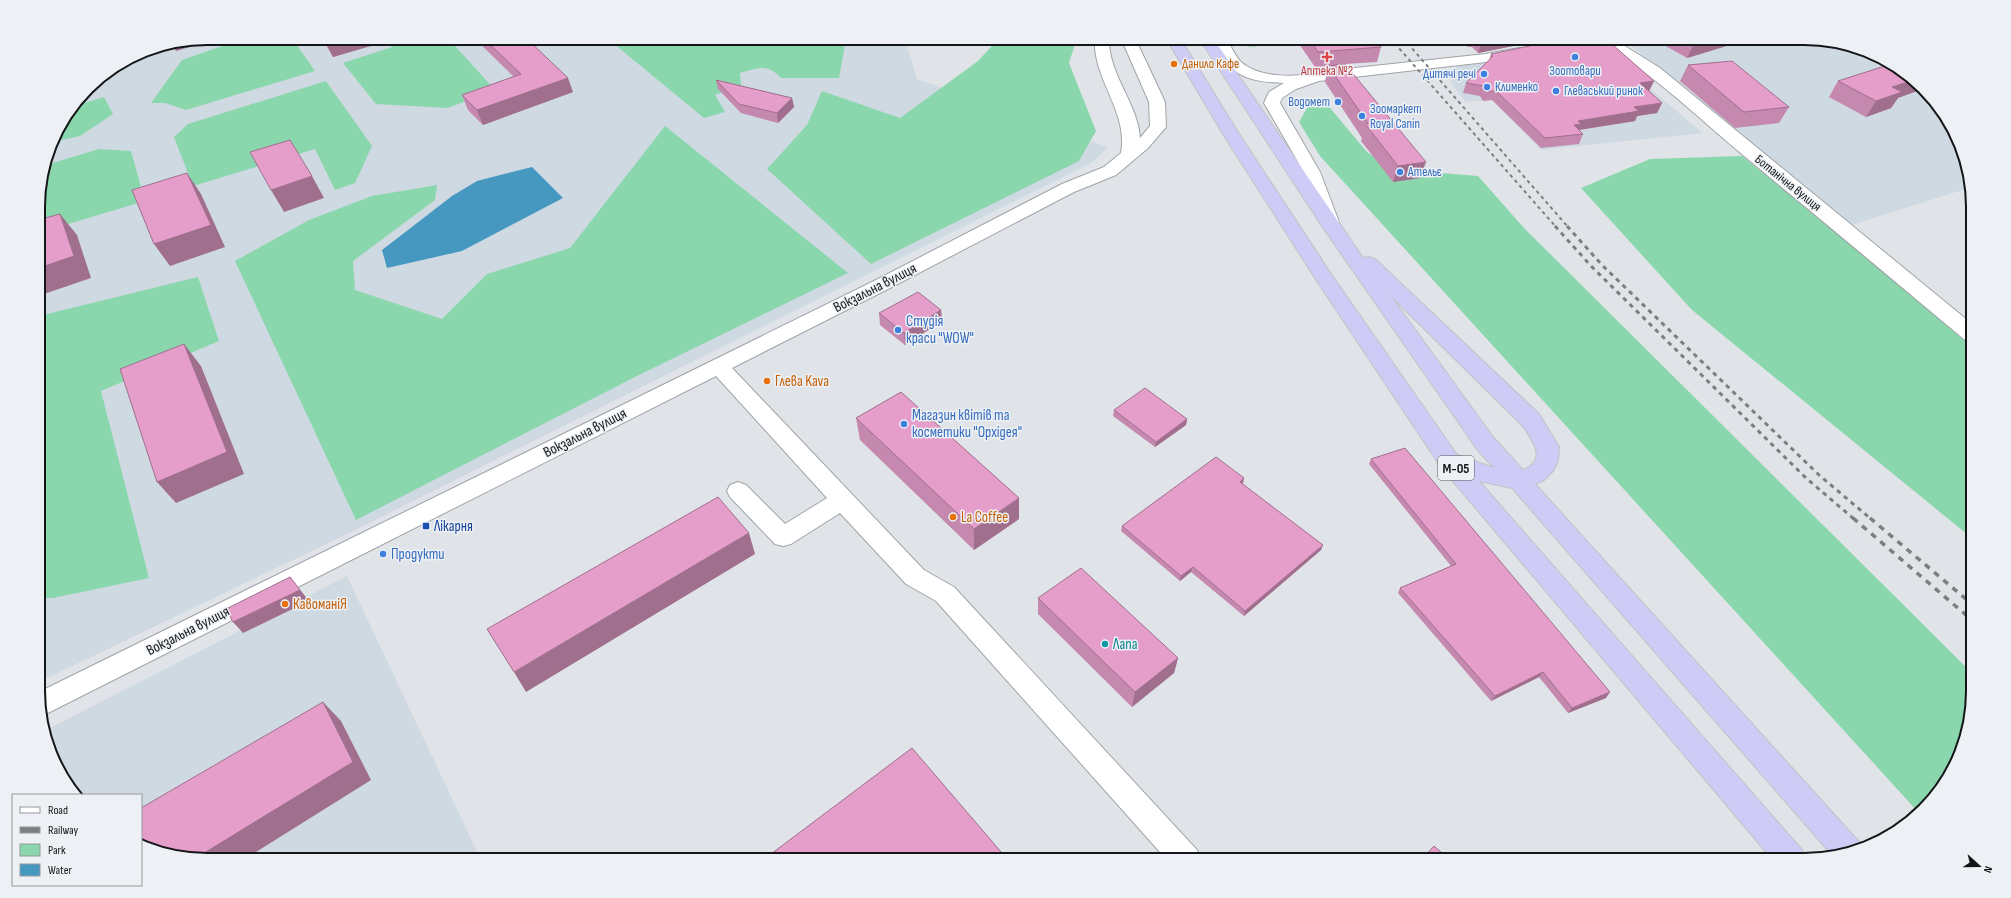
<svg xmlns="http://www.w3.org/2000/svg" width="2011" height="898" font-family="'Sofia Sans Condensed',sans-serif">
<rect width="100%" height="100%" fill="#e0e4e8"/>
<path fill="#cfd9e2" d="M207,38H905L917,79L1108,147L1093,162L339,538L39,682L38,195L55,132L95,80L142,51Z
M1622,38H1804L1869,51L1907,73L1938,104L1960,142L1972,187L1845,227Z
M1601,46L1702,133L1541,150L1492,100L1466,102L1450,82L1457,64Z
M347,576L481,860H207L141,846V795L73,794L51,756L44,731Z"/>
<path fill="#8ad7ad" d="M245,38H292L315,71L186,110L165,103H151L182,60Z
M386,38H448L495,90L448,108L376,104L343,63L392,47Z
M611,38H845V44L839,78H781C767,63 758,68 740,73L741,85L715,95L725,112L704,118L608,39Z
M999,38H1077L1069,63L1096,131L1079,161L871,264L767,169L807,125L822,91L900,118L978,61Z
M1243,38H1295L1271,45L1249,47Z
M326,81L372,146L355,183L335,190L315,149L193,186L174,137L188,124Z
M104,97L113,114L80,136L53,142L55,132L75,106Z
M1325,102L1367,152L1392,169L1478,176L1524,228L1973,674V692L1960,756L1938,794L1919,813L1320,156L1299,122L1310,103Z
M665,126L848,273L637,376L356,520L235,261L309,220L372,196L437,185L435,200L353,261L355,290L442,319L487,274L570,248Z
M99,149L131,151L145,201L38,233V195L46,165Z
M1742,156L1972,343L1973,539L1692,310L1581,188L1650,159Z
M198,277L219,341L101,391L149,578L53,598H39V316Z"/>
<path fill="#4698c1" d="M532,167L563,198L462,251L387,268L382,250L452,196L477,181Z"/>
<g fill="none" stroke-linecap="round" stroke-linejoin="round">
<defs>
<path id="minor" d="M1095,38H1109C1108,75 1138,103 1140,138L1150,126L1149,102L1121,38H1135L1165,102L1166,127L1148,148L1116,175L1074,192L890,288L732,368L924,570L954,587L1197,850L1202,860H1167L936,601L906,584L840,513L791,544L783,546L775,544L730,497L727,491L730,485L738,482L746,485L785,524L827,498L716,376L40,717L39,692L876,280L1062,184L1104,167L1121,153C1129,112 1092,79 1095,38Z
M1212,38H1226C1231,46 1235,56 1241,62C1259,78 1296,78 1317,72L1486,54L1519,48L1524,49L1526,52L1524,55L1486,62L1319,81L1296,89L1282,98L1280,103L1320,172L1339,222L1336,226L1330,227L1324,226L1321,222L1304,172L1264,103L1269,92L1284,83C1240,81 1233,75 1212,38Z
M1594,38H1612L1660,68L1972,324V342L1965,340C1889,276 1813,213 1737,150C1691,111 1649,70 1596,41Z"/>
<path id="highway" d="M1166,38H1180L1239,134L1333,277L1457,455L1494,468L1477,449L1324,229L1199,38H1213L1363,258L1368,257L1375,259L1539,414L1559,447L1558,461L1553,471L1544,480L1535,484L1860,843L1863,849L1833,856L1512,488L1479,481L1802,850L1807,860H1773L1441,467L1317,281L1223,134ZM1390,295L1523,426C1533,441 1548,460 1523,470L1493,437Z"/>
</defs>
<use href="#minor" stroke="#a0a4a7" stroke-width="2"/>
<use href="#highway" stroke="#c2c2c3" stroke-width="2"/>
<use href="#minor" fill="#fff" fill-rule="evenodd"/>
<use href="#highway" fill="#cfcbf7" fill-rule="evenodd"/>
<path stroke="#7c7f82" stroke-width="2" stroke-dasharray="3.5 3.5" stroke-linecap="butt" d="M1390,38L1556,227
M1403,38L1568,227"/>
<path stroke="#7c7f82" stroke-width="3" stroke-dasharray="4.5 4.5" stroke-linecap="butt" d="M1555,226L1591,266L1806,478L1854,519
M1567,226L1602,265L1819,475L1871,519"/>
<path stroke="#7c7f82" stroke-width="3.5" stroke-dasharray="6 6" stroke-linecap="butt" d="M1853,518L1973,621
M1870,518L1973,605"/>
</g>
<path fill="#c588ae" d="M322,38H371L374,45L333,57Z
M474,38H526L573,92L483,125L468,110L462,95L514,77Z
M1298,38H1374L1381,47L1377,62L1345,64L1420,178L1393,182L1361,141L1362,138L1325,82L1328,66H1332L1315,67L1297,41Z
M1458,38H1554L1478,53L1472,47H1468Z
M1667,38H1747L1746,40L1687,58L1664,45Z
M1491,54L1654,81L1649,91L1662,103L1657,113L1637,116L1635,121L1579,130L1583,134L1579,144L1541,148L1492,100L1483,101L1480,96L1463,93L1466,83L1489,60Z
M1688,65L1789,107L1779,123L1735,128L1680,81Z
M716,80L792,98L794,107L778,123L741,113L718,89Z
M1838,81L1898,98L1891,108L1866,117L1829,97Z
M941,310L942,321L905,345L880,325L879,313Z
M1114,410L1187,419L1186,425L1155,447L1113,416Z
M856,418L1019,519L974,550L860,440Z
M1371,459L1606,698L1568,713L1539,677L1491,701L1398,593L1400,588L1451,566L1369,464Z
M1243,484L1321,550L1244,616L1191,572L1180,581L1121,531L1122,526Z
M1038,598L1178,658L1174,673L1132,707L1038,614Z"/>
<path fill="#a06f8d" d="M207,38H208L210,41L176,51L172,45Z
M336,38H371L374,45L333,57L325,41Z
M1488,38H1554L1478,53L1483,39Z
M1709,38H1747L1746,40L1687,58L1695,42Z
M568,78L573,92L483,125L477,110Z
M1914,80L1923,89L1898,98L1891,108L1866,117L1876,101L1892,87Z
M1654,81L1649,91L1636,93L1640,83Z
M792,98L794,107L778,123L777,113Z
M1662,103L1657,113L1637,116L1635,121L1578,130L1574,125L1578,121L1634,107Z
M1426,162L1420,178L1393,182L1398,166Z
M187,173L201,194L225,247L170,266L154,244Z
M312,176L324,198L284,212L271,190Z
M60,214L77,235L91,278L41,295L39,292V268Z
M941,310L942,321L905,345L904,333Z
M184,344L201,366L244,474L176,503L157,482Z
M1187,419L1186,425L1155,447L1156,442Z
M1244,478L1243,484L1240,482Z
M1019,498V519L974,550V529Z
M749,533L755,554L526,692L514,672Z
M1323,545L1321,550L1244,616L1245,611Z
M1193,567L1191,572L1180,581L1181,576Z
M290,577L309,601L243,633L233,622Z
M1178,658L1174,673L1132,707L1135,692Z
M1543,672L1539,677L1491,701L1495,696Z
M1610,692L1606,698L1568,713L1572,708Z
M323,702L341,721L371,780L243,860H207L196,858Z"/>
<path fill="#e59eca" stroke="#a06f8d" d="M323,38H336L325,41Z
M483,38H526L568,78L477,110L462,95L521,74Z
M1308,38H1374L1381,47L1318,52Z
M1568,38H1605L1654,81L1640,83L1662,103L1634,107L1639,111L1578,121L1581,124L1574,125L1583,134L1545,138L1496,91H1487L1484,86L1466,83L1493,56L1491,54Z
M1688,38H1709L1695,42Z
M1732,61L1789,107L1744,112L1688,65Z
M1345,64L1426,162L1398,166L1366,125L1368,123L1328,66Z
M1891,64L1907,73L1914,80L1892,87L1902,92L1876,101L1838,81Z
M716,80L792,98L777,113L739,104Z
M290,140L312,176L271,190L250,152Z
M187,173L211,225L154,244L132,190Z
M60,214L74,256L39,268L38,220Z
M918,292L941,310L904,333L879,313Z
M184,344L227,452L157,482L120,369Z
M1145,388L1187,419L1156,442L1114,410Z
M901,392L1019,498L974,529L856,418Z
M1405,448L1610,692L1572,708L1543,672L1495,696L1400,588L1456,564L1371,459Z
M1216,457L1244,478L1240,482L1323,545L1245,611L1193,567L1181,576L1122,526Z
M718,497L749,533L514,672L487,629Z
M1081,568L1178,658L1135,692L1038,598Z
M290,577L300,590L233,622L226,609Z
M323,702L353,762L196,858L141,847V808Z
M912,748L1008,860H763Z
M1434,846L1450,860H1421Z"/>
<path fill="#e0444e" stroke="#edf1f5" stroke-width="1.5" d="M1325 51h4v4h4v4h-4v4h-4v-4h-4v-4h4z"/>
<g fill="#3f7fe0" stroke="#edf1f5" stroke-width="1.5">
<circle cx="1575" cy="57" r="4"/>
<circle cx="1484" cy="74" r="4"/>
<circle cx="1487" cy="87" r="4"/>
<circle cx="1556" cy="91" r="4"/>
<circle cx="1338" cy="102" r="4"/>
<circle cx="1362" cy="116" r="4"/>
<circle cx="1400" cy="172" r="4"/>
<circle cx="898" cy="330" r="4"/>
<circle cx="904" cy="424" r="4"/>
<circle cx="383" cy="554" r="4"/>
</g>
<g fill="#e8710a" stroke="#edf1f5" stroke-width="1.5">
<circle cx="1174" cy="64" r="4"/>
<circle cx="767" cy="381" r="4"/>
<circle cx="953" cy="517" r="4"/>
<circle cx="285" cy="604" r="4"/>
</g>
<rect fill="#1a4fb4" stroke="#edf1f5" stroke-width="1.5" x="422" y="522" width="8" height="8" rx="2"/>
<circle fill="#0f9aa8" stroke="#edf1f5" stroke-width="1.5" cx="1105" cy="644" r="4"/>
<g text-anchor="middle" dominant-baseline="central" stroke-width="3" stroke-linejoin="round" paint-order="stroke">
<g font-size="13" fill="#c56008" stroke="#edf1f5" text-anchor="start">
<text x="1182" y="64">Данило Кафе</text>
</g>
<g font-size="13" fill="#be3a42" stroke="#edf1f5">
<text x="1327" y="71">Аптека №2</text>
</g>
<g font-size="13" fill="#366cbe" stroke="#edf1f5" text-anchor="start">
<text x="1575" y="71" text-anchor="middle">Зоотовари</text>
<text x="1476" y="74" text-anchor="end">Дитячі речі</text>
<text x="1495" y="87">Клименко</text>
<text x="1564" y="91">Глеваський ринок</text>
<text x="1330" y="102" text-anchor="end">Водомет</text>
<text x="1370" y="109">Зоомаркет<tspan x="1370" dy="15">Royal Canin</tspan></text>
<text x="1408" y="172">Ательє</text>
</g>
<g font-size="13" fill="#141517" stroke="#edf1f5">
<text transform="translate(1788 183) rotate(39)">Ботанічна вулиця</text>
</g>
<rect fill="#edf1f5" stroke="#55575a" stroke-width="1" x="1438" y="456" width="36" height="24" rx="3"/>
<g font-size="14" font-weight="bold" fill="#141517">
<text x="1456" y="468">М-05</text>
</g>
<g font-size="15" fill="#141517" stroke="#edf1f5">
<text transform="translate(875 288) rotate(-27)">Вокзальна вулиця</text>
<text transform="translate(585 433) rotate(-27)">Вокзальна вулиця</text>
<text transform="translate(188 631) rotate(-27)">Вокзальна вулиця</text>
</g>
<g font-size="15" fill="#366cbe" stroke="#edf1f5" text-anchor="start">
<text x="906" y="321">Студія<tspan x="906" dy="17">краси "WOW"</tspan></text>
<text x="912" y="415">Магазин квітів та<tspan x="912" dy="17">косметики "Орхідея"</tspan></text>
<text x="391" y="554">Продукти</text>
</g>
<g font-size="15" fill="#c56008" stroke="#edf1f5" text-anchor="start">
<text x="775" y="381">Глева Kava</text>
<text x="961" y="517">La Coffee</text>
<text x="293" y="604">КавоманіЯ</text>
</g>
<g font-size="15" fill="#164399" stroke="#edf1f5" text-anchor="start">
<text x="434" y="526">Лікарня</text>
</g>
<g font-size="15" fill="#0d838f" stroke="#edf1f5" text-anchor="start">
<text x="1113" y="644">Лапа</text>
</g>
</g>
<path d="M0 0H2011V898H0ZM207 45H1804A162 162 0 0 1 1966 207V691A162 162 0 0 1 1804 853H207A162 162 0 0 1 45 691V207A162 162 0 0 1 207 45Z" fill="#edf1f5" fill-rule="evenodd"/>
<path fill="none" stroke="#141517" stroke-width="2" d="M207 45H1804A162 162 0 0 1 1966 207V691A162 162 0 0 1 1804 853H207A162 162 0 0 1 45 691V207A162 162 0 0 1 207 45Z"/>
<rect x="12" y="794" width="130" height="92" fill="#edf1f5" stroke="#96999c"/>
<rect x="20" y="807" width="20" height="6" fill="#ffffff" stroke="#96999c"/>
<text x="48" y="814" font-size="12" fill="#141517">Road</text>
<rect x="20" y="827" width="20" height="6" fill="#7c7f82" stroke="#96999c"/>
<text x="48" y="834" font-size="12" fill="#141517">Railway</text>
<rect x="20" y="844" width="20" height="12" fill="#8ad7ad" stroke="#96999c"/>
<text x="48" y="854" font-size="12" fill="#141517">Park</text>
<rect x="20" y="864" width="20" height="12" fill="#4698c1" stroke="#96999c"/>
<text x="48" y="874" font-size="12" fill="#141517">Water</text>
<g transform="translate(1979 866) rotate(111)" stroke="#edf1f5" stroke-width="3" paint-order="stroke">
<path d="M0-3L7 15L0 10L-7 15Z" fill="#141517"/>
<text y="-6" font-size="11" font-weight="bold" text-anchor="middle" fill="#141517">N</text>
</g>
</svg>
